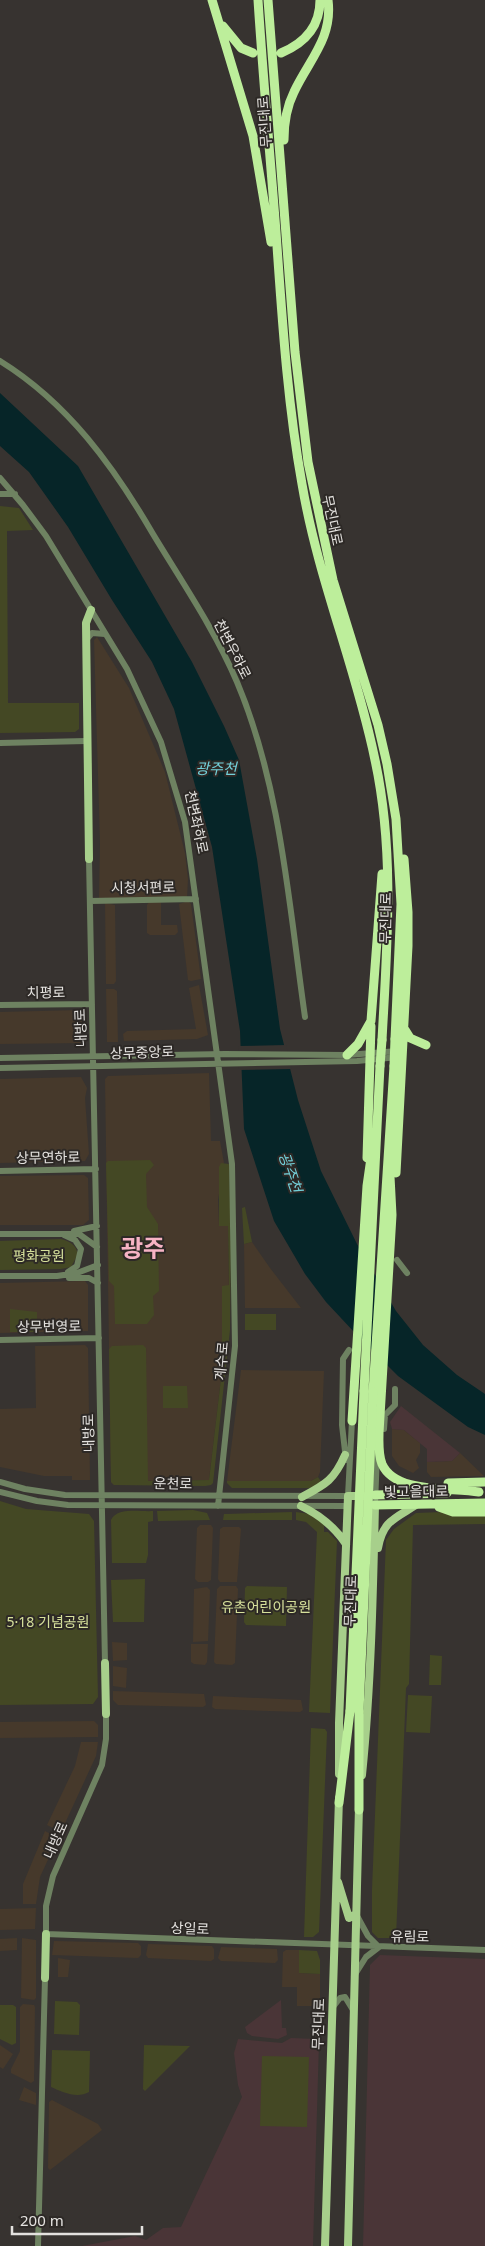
<svg xmlns="http://www.w3.org/2000/svg" width="485" height="2246" font-family="'Noto Sans','Noto Sans KR',sans-serif">
<rect width="100%" height="100%" fill="#373330"/>
<path fill="#46392b" d="M97,637L129,688L165,772L185,853L188,879L187,898L99,899L100,843L94,640Z
M188,901L191,904L201,979L191,981L188,980L179,904Z
M149,902H161V925H177L178,932L175,935H150L147,933V905Z
M105,903L115,905L116,981L114,984H106Z
M199,985L208,1035L197,1039L124,1041L123,1034L127,1031L196,1029L189,988Z
M106,989H114L117,991L118,1042H107Z
M80,1010L84,1015L85,1043L0,1044V1012Z
M209,1073L211,1141H220L224,1163L218,1200L219,1225L228,1226L229,1286H223L222,1370L209,1480L148,1481L114,1485L111,1482L105,1079L108,1076Z
M81,1077L87,1088L85,1098L89,1154L85,1161L0,1163V1079Z
M84,1175L88,1178L89,1220L83,1225H0V1176Z
M252,1242L270,1268L301,1308H245L244,1244Z
M85,1281L88,1285V1331L0,1333V1283Z
M85,1345L88,1348L90,1480H72V1476H44L0,1467V1409L36,1408L35,1346Z
M241,1370L324,1371L320,1472L318,1477L311,1481H227Z
M392,1429L404,1430L420,1443V1453L416,1460L419,1468L413,1473L399,1466L392,1456Z
M460,1453L484,1476L431,1477L427,1472V1462L452,1461Z
M200,1525H211L213,1528L211,1580L208,1582H198L195,1579L197,1528Z
M223,1527H239L241,1529L237,1582H220L218,1579L220,1529Z
M220,1586H236L238,1589L235,1663L232,1665L216,1664L214,1662L217,1589Z
M207,1587L210,1590L208,1641L193,1642L194,1589Z
M112,1642L127,1643V1660L113,1661Z
M191,1644H208L207,1662L205,1665L194,1664L191,1662Z
M113,1666L127,1668L126,1688L113,1686Z
M113,1691L204,1694L206,1705L203,1707L118,1705L113,1700Z
M213,1696L301,1700L303,1710L300,1712L215,1709L212,1707Z
M94,1721L98,1725V1737L0,1738V1722Z
M81,1742H98L96,1756L61,1832L47,1825L75,1766Z
M45,1831L58,1838L40,1877L36,1904H23V1884Z
M36,1908L35,1929L0,1930V1909Z
M17,1938V1950L0,1951V1939Z
M22,1938L36,1940V1998L34,2000L21,1998Z
M54,1941L138,1943L141,1946V1955L138,1958L52,1955Z
M148,1944L212,1946L214,1949V1959L211,1961L148,1958L146,1955Z
M221,1947L277,1949L278,1960L275,1963L221,1961L218,1958Z
M286,1950H299V1973L320,1974V2006H297V1987H282L283,1952Z
M58,1958L70,1960L68,1977H58Z
M23,2004L34,2005L35,2007L34,2081L31,2083L11,2073V2069L20,2051V2007Z
M0,2045L13,2054L3,2069L0,2067Z
M24,2087L36,2093V2105L19,2100Z
M52,2100L98,2124L102,2130L50,2170L48,2168L49,2102Z"/>
<path fill="#4a3537" d="M401,1406L460,1453L452,1461L427,1462V1449L404,1430L392,1429L390,1422Z
M380,1955L485,1959V2246H363L370,1965Z
M281,2000L282,2028H286L287,2035L278,2039L252,2036L247,2033L245,2027Z
M291,2038L315,2039L319,2042L313,2246H82L135,2236L146,2240L163,2228L181,2227L242,2097L238,2085L234,2053L238,2039L282,2043Z"/>
<path fill="#444824" d="M0,506L19,508L33,530L7,531L8,703H79V729L75,732L0,733Z
M150,1160L154,1165L146,1174L147,1207L158,1224L159,1291L153,1296L154,1315L147,1324H115L114,1286L109,1281L106,1163L108,1161Z
M221,1163L229,1164L231,1246L230,1330L213,1483L211,1485L205,1486L114,1485L111,1482L109,1349L112,1346L143,1345L146,1348L148,1481L209,1480L222,1370V1286L229,1285L228,1226H219V1167Z
M245,1207L252,1242L244,1244L242,1208Z
M61,1239C71,1242 75,1244 78,1254L71,1267L61,1269L0,1270V1241Z
M10,1309L37,1312V1332H10Z
M245,1314H276V1330H245Z
M163,1386H187L188,1408H163Z
M318,1477L322,1483L311,1488H232L227,1483V1481H311Z
M0,1501L26,1509L89,1514L94,1521L98,1697L93,1704L0,1705Z
M193,1510L207,1513L210,1520L158,1521L157,1511Z
M153,1511V1521L148,1522V1555L146,1563H112L111,1520C117,1507 140,1512 153,1511Z
M292,1512V1520H223L224,1514H227Z
M296,1512L310,1514L324,1524V1532H328L337,1541L330,1713L309,1712L317,1532L306,1522L296,1520Z
M443,1512L485,1514V1524L413,1525L409,1684L406,1688L396,1938H378L372,1932V1890L386,1540L394,1529L416,1513Z
M145,1579L144,1622H113L111,1580Z
M247,1586L287,1587L286,1626L246,1625L244,1622L245,1588Z
M430,1655L442,1656L441,1685H429Z
M408,1695L432,1696L430,1733L406,1732Z
M311,1728L325,1729L327,1732L319,1932L313,1937H304Z
M299,1950L317,1951L320,1960V1974L299,1973Z
M55,2001L77,2002L80,2005L79,2035L54,2034Z
M0,2005H13L16,2007V2043L12,2045L0,2039Z
M144,2045L190,2046L145,2091L143,2089Z
M52,2050L90,2051L89,2092C77,2099 62,2092 51,2087Z
M262,2056L309,2057L307,2127L260,2126Z"/>
<path fill="#062528" d="M0,393L78,466L192,662L224,726L239,760L257,859L280,1029L298,1100L321,1171L357,1244L396,1311L423,1345L457,1375L485,1394V1435L468,1427L398,1376L355,1333L326,1302L305,1274L274,1221L244,1129L240,1031L212,847L174,709L152,662L112,600L68,527L29,472L0,446Z"/>
<path fill="#373330" d="M286,1045L292,1069L239,1070L238,1046Z"/>
<g fill="none" stroke-linecap="round" stroke-linejoin="round">
<path stroke="#6e8261" stroke-width="6" d="M0,361C68,403 114,467 153,534C182,582 215,630 237,682C281,786 289,906 305,1017
M0,478L23,505L46,536L127,669L161,742L185,822L232,1164L235,1346L218,1506
M0,494H15
M86,640L92,633L105,634
M0,743L86,741
M89,859L105,1663
M90,901L196,899
M0,1005L92,1004
M0,1058L225,1054L347,1055L398,1051
M0,1068L357,1061L398,1057
M0,1171L96,1169
M74,1231L97,1226
M0,1234H79L97,1247
M64,1235L75,1240L81,1249L77,1266L68,1272
M397,1260L407,1273
M0,1276H57L77,1273L98,1265
M69,1278H89L98,1283
M0,1340L99,1338
M384,1429L385,1415L395,1405V1389
M346,1460L342,1425L343,1359L349,1350
M0,1482L25,1489L65,1495L348,1496L352,1421
M0,1492L37,1501L68,1505L347,1506
M375,1505L377,1454
M106,1714V1739L102,1765L53,1876L46,1906V1934L485,1950
M356,1914L368,1936L379,1947
M354,1976L366,1957L379,1947
M333,2007L340,1998L345,1997L353,2010
M38,2246L45,1978"/>
<path stroke="#a7cf8b" stroke-width="8" d="M89,859L86,623L91,610
M302,1497C326,1484 334,1480 345,1455
M301,1506C320,1515 334,1526 346,1544
M378,1548C383,1521 394,1519 416,1505
M105,1663L106,1714
M339,1774V1723L348,1496H363
M362,1775C371,1685 373,1595 375,1505H369
M338,1882L349,1918L356,1914
M45,1978L46,1934
M325,2246L339,1798
M348,2246L359,1806"/>
<path stroke="#bdee9b" stroke-width="9" d="M212,0L253,136L271,242
M258,0C263,77 270,155 276,232C282,316 287,401 302,484C318,579 356,667 375,760C395,852 387,947 382,1040
M268,0L295,352L308,462L333,580L378,725L387,764L396,819L401,904L395,1039
M223,26L241,48L253,53
M281,53C305,43 320,27 320,0
M284,140C284,124 287,106 294,92C309,60 333,38 328,0
M405,1030L410,1038L426,1045
M347,1055L358,1044L371,1021L382,874
M389,1157L392,1215L379,1433C379,1442 378,1454 382,1464C395,1494 450,1487 479,1492
M367,1158L371,1026
M396,1173L408,946V912L404,859
M364,1391L380,1066
M373,1392L394,1066
M352,1421L367,1186L372,1151
M448,1483L485,1482
M375,1495L447,1493
M375,1505L485,1503
M439,1507L453,1512H485
M359,1711V1810
M339,1803L350,1711"/>
<path stroke="#bdee9b" stroke-width="9" d="M380,1066L382,1040
M394,1066L395,1039
M350,1711L364,1391
M359,1711L373,1392"/>
</g>
<g text-anchor="middle" dominant-baseline="central" stroke-width="4" stroke-linejoin="round" paint-order="stroke">
<g font-size="14" fill="#e4e2df" stroke="#2d2926">
<text transform="translate(264 122) rotate(-94)">무진대로</text>
<text transform="translate(333 520) rotate(78)">무진대로</text>
<text transform="translate(233 649) rotate(63)">천변우하로</text>
<text transform="translate(197 822) rotate(78)">천변좌하로</text>
<text transform="translate(143 887) rotate(-1)">시청서편로</text>
<text transform="translate(385 918) rotate(-89)">무진대로</text>
<text transform="translate(46 992) rotate(-1)">치평로</text>
<text transform="translate(80 1028) rotate(-92)">내방로</text>
<text transform="translate(142 1052) rotate(-2)">상무중앙로</text>
<text transform="translate(48 1157) rotate(-1)">상무연하로</text>
<text transform="translate(49 1326) rotate(-1)">상무번영로</text>
<text transform="translate(221 1361) rotate(-85)">계수로</text>
<text transform="translate(88 1433) rotate(-91)">내방로</text>
<text transform="translate(173 1483) rotate(1)">운천로</text>
<text transform="translate(416 1491) rotate(-1)">빛고을대로</text>
<text transform="translate(350 1601) rotate(-88)">무진대로</text>
<text transform="translate(55 1840) rotate(-66)">내방로</text>
<text transform="translate(190 1928) rotate(2)">상일로</text>
<text transform="translate(410 1936) rotate(1)">유림로</text>
<text transform="translate(318 2024) rotate(-88)">무진대로</text>
</g>
<g font-size="14" fill="#d6e09b" stroke="#2d2926">
<text x="39" y="1255">평화공원</text>
<text x="266" y="1606">유촌어린이공원</text>
<text x="48" y="1621">5·18 기념공원</text>
</g>
<g font-size="15" font-style="italic" fill="#73d0d9" stroke="#2d2926">
<text x="216" y="768">광주천</text>
<text transform="translate(291 1172) rotate(71)">광주천</text>
</g>
<g font-size="24" font-weight="bold" fill="#f6b3c4" stroke="#2d2926">
<text x="143" y="1247">광주</text>
</g>
</g>
<path d="M12 2226v8h130v-8" fill="none" stroke="#e4e2df" stroke-width="2.5"/>
<text x="20" y="2226" font-size="15" fill="#e4e2df" stroke="#2d2926" stroke-width="4" paint-order="stroke">200 m</text>
</svg>
